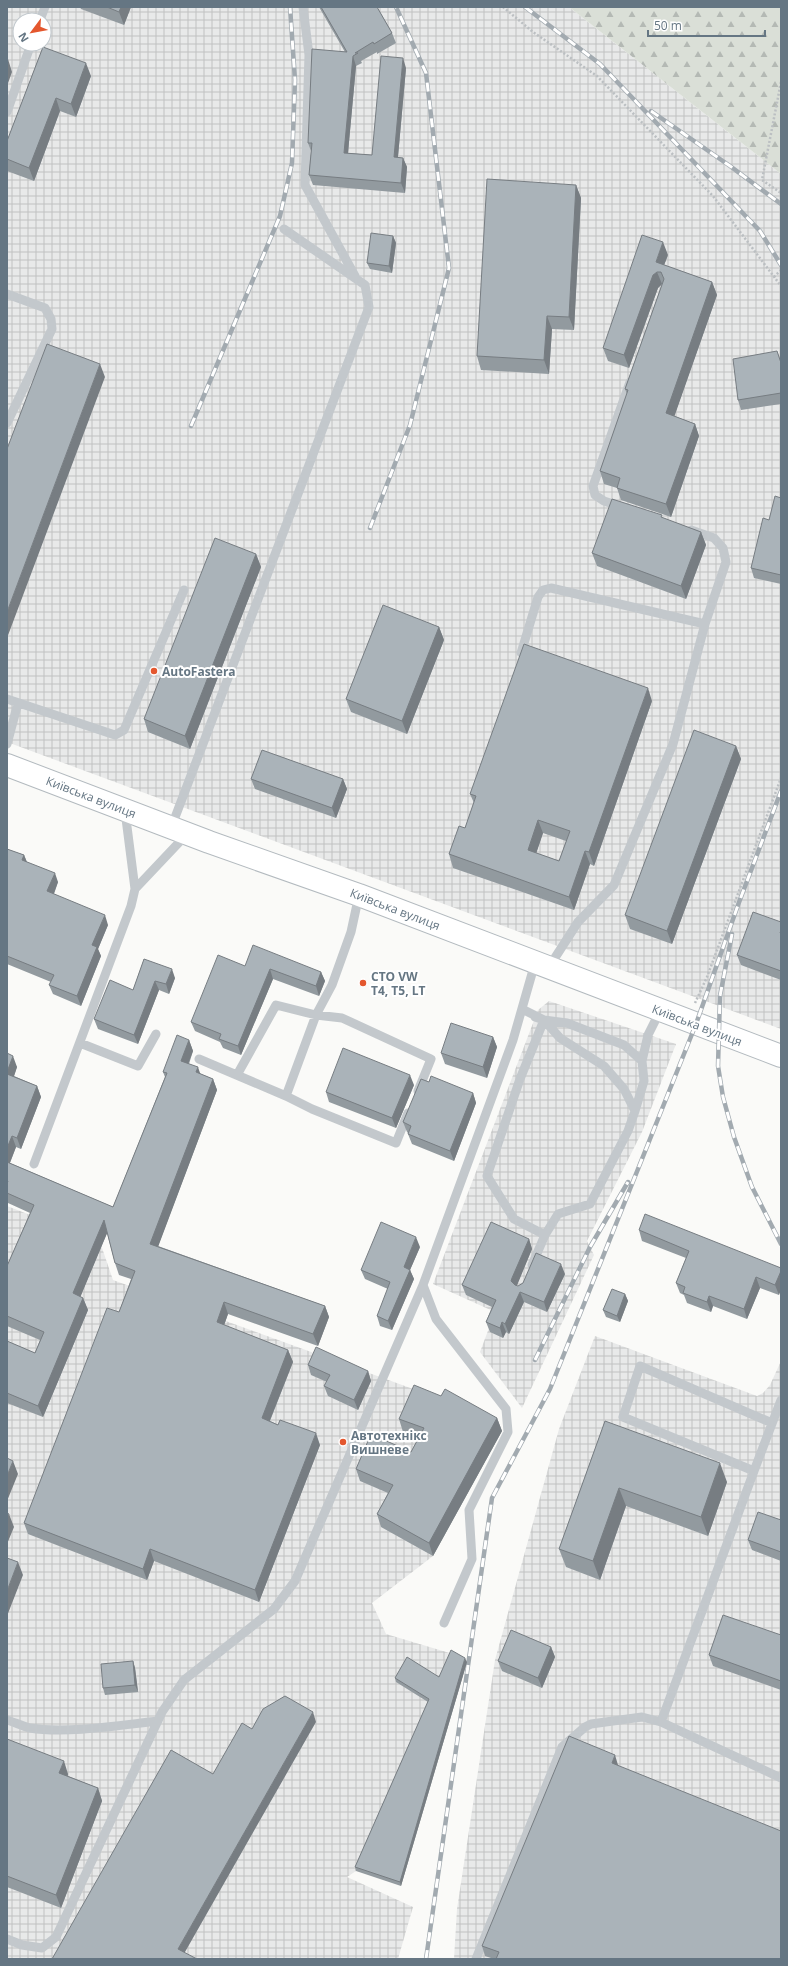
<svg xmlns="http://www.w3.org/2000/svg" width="788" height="1966" font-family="'Open Sans',sans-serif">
<defs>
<pattern id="industrial-grid" width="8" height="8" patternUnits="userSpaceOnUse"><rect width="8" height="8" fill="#e8e9e9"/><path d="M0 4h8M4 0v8" fill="none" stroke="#c0c1c2"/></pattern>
<pattern id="forest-firs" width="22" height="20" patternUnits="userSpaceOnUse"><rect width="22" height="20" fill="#dadfd7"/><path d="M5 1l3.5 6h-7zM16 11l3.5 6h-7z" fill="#b4b9b4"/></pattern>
</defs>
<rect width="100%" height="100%" fill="#fafaf8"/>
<path fill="url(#industrial-grid)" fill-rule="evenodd" d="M7,7H569L781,174V1029L7,742ZM20,20H44V44H20Z
M549,1001L676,1044L642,1132L587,1241L594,1255L522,1408L480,1352L495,1312L433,1284L538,1010Z
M7,1206L100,1242L113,1280L449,1402L502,1431L433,1556L372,1603L386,1634L453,1654L356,1871L347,1877L413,1907L398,1959H7Z
M595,1336L757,1396L763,1393L770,1385L781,1361V1959H454L457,1909L495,1660L559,1429Z"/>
<path fill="url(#forest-firs)" d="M569,7H781V174Z"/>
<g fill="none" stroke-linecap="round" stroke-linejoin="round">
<defs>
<path id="secondary" d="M7,765L209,842L359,895L781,1056"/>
</defs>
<use href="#secondary" stroke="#b3babf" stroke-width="24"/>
<path stroke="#bbbfc2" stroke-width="2.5" stroke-dasharray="2 2" stroke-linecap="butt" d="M503,7L533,32L597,76L713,196L781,286
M781,82L762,180L781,193
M774,277L781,270
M695,1003L707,977L781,778"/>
<path stroke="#c3c8cc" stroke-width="9" d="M303,7L309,55L305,185L355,276
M40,20L45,7
M7,112L31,44
M7,294L45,308L51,319L52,329L7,423
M622,507L604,501L595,495L593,486L630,382
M521,653L538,597L543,590L551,588L705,624
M7,699L115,735L124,730L184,590
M7,744L18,703
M125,811L135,889L187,834
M171,828L369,307L365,285L284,229
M549,967L578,922L614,885L673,744L705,624L726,562L723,548L714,538L691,530
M522,1009L544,1020L567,1023L624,1045L642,1061L644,1081L635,1111
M535,1017L544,1020L560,1038L604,1066L624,1089L635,1111L628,1131L590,1204L558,1214L545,1235L514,1219L487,1176L520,1079L544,1020
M80,1043L138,1066L156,1034
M199,1059L286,1096L316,1015L332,985L351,932L359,895
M642,1061L648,1035L660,1011
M237,1075L276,1005L316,1015L342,1018L431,1059L418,1091
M286,1096L312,1109L396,1143L408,1113
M34,1164L131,906L135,889
M532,1265L545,1235
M423,1285L436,1319L506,1409L508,1432L469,1510L472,1559L444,1623
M772,1423L640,1366L623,1417L754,1471L781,1400
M7,1720C14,1722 22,1726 30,1728C67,1734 121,1725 158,1721
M661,1722L754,1471
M7,1939L22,1945L42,1948L56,1937L162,1712L184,1680L274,1609L295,1581L423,1285L513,1040L535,963
M476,1959L562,1747L585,1727L591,1724L642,1717L661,1722L781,1778"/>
<use href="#secondary" stroke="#fff" stroke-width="22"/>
<defs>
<path id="rail" d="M525,7L600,64L760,231L781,265
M651,111L730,166L781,204
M191,426L280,216L292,163L295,80L290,7
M370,528L410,425L449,268L426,73L396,7
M732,934L720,996L718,1066L723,1097L734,1137L752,1187L781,1244
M535,1360L590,1247L628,1182
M426,1959L492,1498L550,1389L696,1024L738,905L781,791"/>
</defs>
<use href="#rail" stroke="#a2aab0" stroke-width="4.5"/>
<use href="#rail" stroke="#fff" stroke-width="3" stroke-dasharray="9" stroke-linecap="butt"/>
</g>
<path fill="#929a9f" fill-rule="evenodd" d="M80,7H131L124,25L81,9Z
M319,7H377L392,33L396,43L377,54V52L361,61L362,63L356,66L348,153L372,155L406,68L398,157L403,158L407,167L405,193L313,185L309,175L311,151L308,143L345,52Z
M43,47L91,76L76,117L60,111L34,181L7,171V141Z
M576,185L581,198L574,330L552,329L549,374L481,370L477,356Z
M393,236L396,243L392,273L370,269L367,263Z
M668,255L664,265L712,282L717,295L674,416L695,424L699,436L671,517L621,500L617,488L604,484L600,471L627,394L625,389L662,284L658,288L629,368L608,361L603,348Z
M777,351L781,361V404L741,410L738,400Z
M781,498V584L754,578L751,568L769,520Z
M663,518L701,532L706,545L686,599L597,566L592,553Z
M256,554L261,567L190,749L148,732L144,719Z
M439,627L444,640L407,734L351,712L346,699Z
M652,701L594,866L590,864L574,910L453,868L449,854L465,828L474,803L470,794ZM543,833L566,841L559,861L536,853Z
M736,746L741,759L672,944L630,929L625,915Z
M251,779H343L347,789L336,818L255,789Z
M7,849L24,855L27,862L58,882L54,894L108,925L98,949L101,956L81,1006L53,994L49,985L51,982L7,964Z
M781,922V980L741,965L737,955Z
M144,959L175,978L169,994L159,990L138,1044L98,1029L94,1019L133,990Z
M245,966L321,972L325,981L319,996L273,979L241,1055L223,1048L220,1042L195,1031L191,1022Z
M493,1037L497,1047L487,1078L445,1064L441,1053Z
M189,1040L193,1051L189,1064L201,1074L213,1079L217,1090L158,1246L325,1306L329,1317L318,1346L228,1314L224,1325L288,1350L293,1362L270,1421L320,1445L259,1602L154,1561L147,1580L28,1534L24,1523L119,1312L131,1279L119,1275L115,1263L107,1233L80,1297L83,1298L88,1310L43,1417L7,1403V1341L35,1353L40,1340L7,1326V1266L30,1213L8,1203L7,1201V1053L17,1067L14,1076L37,1086L41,1097L21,1149L16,1147L10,1163L113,1207L165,1077L163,1072Z
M429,1082L473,1093L476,1103L454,1161L412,1144L408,1134V1133L407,1132L403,1122Z
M414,1085L396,1128L329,1102L326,1092Z
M639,1230L781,1268L779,1295L760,1288L747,1319L713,1306L711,1312L687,1303L684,1295L680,1293L676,1283L686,1258L642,1241Z
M529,1239L532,1249L516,1286H518L565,1274L547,1312L524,1302L509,1334L506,1332L503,1338L490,1332L486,1322L492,1307L466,1295L462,1285Z
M420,1247L410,1270L414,1279L392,1330L380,1326L377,1316L388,1289L365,1279L361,1270Z
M625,1294L628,1301L620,1322L606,1317L603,1310Z
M308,1365L368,1371L371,1381L358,1410L328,1396L324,1386L327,1382L311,1375Z
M497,1418L502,1431L433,1556L381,1527L377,1514L388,1493L360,1481L356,1469L411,1452L419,1437L403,1432L399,1419Z
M605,1421L727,1482L708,1536L626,1506L600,1580L566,1567L559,1549Z
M781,1520V1561L752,1550L748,1540Z
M781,1635V1690L713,1666L709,1655Z
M551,1647L555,1657L542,1688L502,1671L498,1661Z
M133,1661L135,1668L138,1692L105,1695L103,1688Z
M467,1662L401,1886L356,1871L355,1867L428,1702L396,1682L395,1678L439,1677Z
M7,1739L68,1774V1776L98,1788L102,1801L61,1908L7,1887Z
M618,1765L781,1959H494L485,1956L482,1946Z"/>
<path fill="#777d82" d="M121,7H131L124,25L119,12Z
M353,56L356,66L347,163L344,153Z
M403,58L406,68L397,167L394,157Z
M8,59L12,72L7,86V61Z
M86,63L91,76L76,117L71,104Z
M56,98L60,111L34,181L29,168Z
M403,158L407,167L405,193L401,183Z
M576,185L581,198L574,330L569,317Z
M393,236L396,243L392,273L389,266Z
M663,242L668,255L661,273L656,262Z
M657,272L662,284L658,288L629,368L624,355L653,275Z
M712,282L717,295L671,426L666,413Z
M547,316L552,329L549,374L544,360Z
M100,364L105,377L7,638V612Z
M695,424L699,436L671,517L666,504Z
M701,532L706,545L686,599L681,586Z
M256,554L261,567L190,749L185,736Z
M439,627L444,640L407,734L402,721Z
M648,688L652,701L594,866L589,852Z
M736,746L741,759L672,944L667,931Z
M343,779L347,789L336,818L332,808Z
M538,820L543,833L533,863L528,850Z
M585,851L590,864L574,910L569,897Z
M24,855L28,865L22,860Z
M55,873L58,882L51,901L47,891Z
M105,915L108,925L98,949L101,956L81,1006L77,996L92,945Z
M172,969L175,978L169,994L166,984Z
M270,969L273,979L241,1055L238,1046Z
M321,972L325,981L319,996L316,986Z
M155,981L159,990L138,1044L134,1035Z
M493,1037L497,1047L487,1078L483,1067Z
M189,1040L193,1051L185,1072L181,1061Z
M13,1056L17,1067L11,1085L7,1075V1072Z
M198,1067L202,1079L196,1072Z
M410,1075L414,1085L396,1128L392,1118Z
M213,1079L217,1090L155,1255L150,1244Z
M37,1086L41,1097L21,1149L17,1138Z
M473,1093L476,1103L454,1161L450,1151Z
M12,1136L16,1147L7,1170V1148Z
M104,1220L108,1231L77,1305L73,1293Z
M416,1237L420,1247L410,1270L414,1279L392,1330L388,1321L404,1267Z
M529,1239L532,1249L516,1288L511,1281L512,1278Z
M561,1264L565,1274L547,1312L544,1302Z
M781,1271V1290L779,1295L775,1285Z
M756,1277L760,1288L747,1319L744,1309Z
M520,1292L524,1302L509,1334L505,1324Z
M625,1294L628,1301L620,1322L617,1316Z
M709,1296L713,1306L711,1312L707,1302Z
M83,1298L88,1310L43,1417L38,1406Z
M224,1302L228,1314L221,1334L217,1322Z
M325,1306L329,1317L318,1346L313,1334Z
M502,1322L506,1332L503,1338L500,1328Z
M288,1350L293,1362L266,1430L262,1418Z
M368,1371L371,1381L358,1410L354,1400Z
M497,1418L502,1431L433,1556L429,1543Z
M316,1433L320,1445L259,1602L255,1590Z
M13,1461L18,1474L7,1501V1476Z
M720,1463L727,1482L708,1536L701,1517Z
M619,1488L626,1506L600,1580L593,1561Z
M9,1514L14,1527L7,1544V1519Z
M150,1549L154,1561L147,1580L143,1569Z
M18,1562L23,1575L7,1616V1591Z
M551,1647L555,1657L542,1688L538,1678Z
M465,1658L467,1662L401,1886L400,1882Z
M133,1661L135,1668L138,1692L135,1685Z
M313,1712L316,1722L181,1959L178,1949Z
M615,1755L618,1765L615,1773L612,1763Z
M64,1761L68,1774L64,1786L59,1773Z
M98,1788L102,1801L61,1908L56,1895Z"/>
<path fill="#aab3b9" stroke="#777d82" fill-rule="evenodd" d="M107,7H121L119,12Z
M321,7H377L392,33L374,44L373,42L355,53H358L353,56L344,153L372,155L381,56L403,58L394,157L403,158L401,183L309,175L312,143H308L312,49L347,52Z
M43,47L86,63L71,104L56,98L29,168L7,159V141Z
M487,179L576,185L569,317L547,316L544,360L477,356Z
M371,233L393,236L389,266L367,263Z
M642,235L663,242L656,262L712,282L666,413L695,424L666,504L617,488L620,478L600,471L628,390L625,389L664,279L661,272H657L653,275L624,355L603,348Z
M47,344L100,364L7,612V449Z
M777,351L781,363V393L738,400L733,359Z
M775,496L781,498V575L751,568L763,518L769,520Z
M612,499L662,515L661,517L701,532L681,586L592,553Z
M215,538L256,554L185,736L144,719Z
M383,605L439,627L402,721L346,699Z
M524,644L648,688L589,852L585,851L569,897L449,854L459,826L465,828L476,796L470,794ZM538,820L570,831L559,861L528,850Z
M694,730L736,746L667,931L625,915Z
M262,750L343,779L332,808L251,779Z
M7,849L24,855L22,860L55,873L47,891L105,915L92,945L97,947L77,996L49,985L54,975L7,956Z
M753,912L781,922V930L780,933H781V971L737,955Z
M253,945L321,972L316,986L270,969L238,1046L219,1039L221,1034L191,1022L218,955L245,966Z
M144,959L172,969L166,984L155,981L134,1035L94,1019L110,980L133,990Z
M451,1023L493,1037L483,1067L441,1053Z
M177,1035L189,1040L181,1061L198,1067L196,1072L213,1079L150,1244L325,1306L313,1334L224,1302L217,1322L288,1350L262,1418L278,1425L280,1420L316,1433L255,1590L150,1549L143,1569L24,1523L107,1308L119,1312L135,1271L115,1263L104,1220L73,1293L83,1298L38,1406L7,1393V1341L35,1353L44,1332L7,1316V1266L34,1205L7,1193V1184L8,1181H7V1162L113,1207L167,1073L163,1072Z
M343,1048L410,1075L392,1118L326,1092Z
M7,1053L13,1056L7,1072Z
M7,1074L37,1086L17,1138L12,1136L7,1148Z
M431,1076L473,1093L450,1151L408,1134L411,1126L403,1122L421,1079L429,1082Z
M645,1214L781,1268V1271L775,1285L756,1277L744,1309L709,1296L707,1302L683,1293L685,1287L676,1283L689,1251L639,1230Z
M381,1222L416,1237L404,1267L410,1270L388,1321L377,1316L390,1282L361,1270Z
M491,1222L529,1239L512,1278L511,1281L515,1285L518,1286L523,1283L536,1253L561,1264L544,1302L520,1292L505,1324L502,1322L500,1328L486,1322L496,1300L462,1285Z
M612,1289L625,1294L617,1316L603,1310Z
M316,1347L368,1371L354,1400L324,1386L330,1375L308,1365Z
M414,1385L441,1396L445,1389L497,1418L429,1543L377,1514L393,1485L356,1469L371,1434L411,1452L424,1428L399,1419Z
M605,1421L720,1463L701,1517L619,1488L593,1561L559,1549Z
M7,1458L13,1461L7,1476Z
M758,1512L781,1520V1552L748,1540Z
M7,1513L9,1514L7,1519Z
M7,1558L18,1562L7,1591Z
M723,1615L781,1635V1681L709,1655Z
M511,1630L551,1647L538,1678L498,1661Z
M451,1650L465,1658L400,1882L355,1867L429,1699L395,1678L407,1657L439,1677Z
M133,1661L135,1685L103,1688L101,1664Z
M285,1696L313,1712L178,1949L197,1959H52L171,1750L213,1774L242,1723L252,1729L263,1709Z
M569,1736L615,1755L612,1763L781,1831V1959H496L499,1952L482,1946Z
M7,1739L64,1761L59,1773L98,1788L56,1895L7,1876Z"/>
<g fill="#e4572e" stroke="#fff" stroke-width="1.5">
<circle cx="154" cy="671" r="4"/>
<circle cx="363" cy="983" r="4"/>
<circle cx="343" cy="1442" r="4"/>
</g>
<g text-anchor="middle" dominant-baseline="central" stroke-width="4" stroke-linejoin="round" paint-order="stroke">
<g font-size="12" font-weight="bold" fill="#657683" stroke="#fff" text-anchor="start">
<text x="162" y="671">AutoFastera</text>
<text x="371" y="976">СТО VW<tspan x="371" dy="14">T4, T5, LT</tspan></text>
<text x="351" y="1435">Автотехнікс<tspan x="351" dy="14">Вишневе</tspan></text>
</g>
<g font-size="12" fill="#657683" stroke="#fff">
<text transform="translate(91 797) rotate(21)">Київська вулиця</text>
<text transform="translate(395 909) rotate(21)">Київська вулиця</text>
<text transform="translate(697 1025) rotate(21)">Київська вулиця</text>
</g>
</g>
<rect width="788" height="1966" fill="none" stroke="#657683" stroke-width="16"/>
<g transform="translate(32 32) rotate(238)"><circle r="19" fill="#ffffff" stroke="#c1c8cd"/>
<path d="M0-3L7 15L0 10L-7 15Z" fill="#e4572e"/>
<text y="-6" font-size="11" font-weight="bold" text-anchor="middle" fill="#657683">N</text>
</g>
<path d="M648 30v6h117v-6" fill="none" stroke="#657683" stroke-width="2"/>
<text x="654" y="30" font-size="12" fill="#657683" stroke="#ffffff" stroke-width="3" paint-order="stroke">50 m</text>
</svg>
